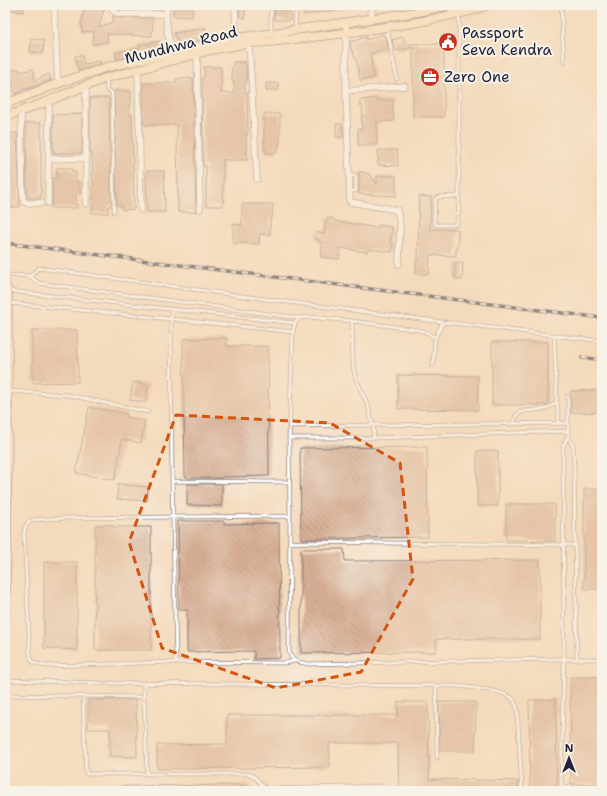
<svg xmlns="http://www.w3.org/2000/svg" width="607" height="796" font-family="'Shantell Sans',sans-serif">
<defs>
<pattern id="building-back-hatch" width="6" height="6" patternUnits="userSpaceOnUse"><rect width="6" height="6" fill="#d8af94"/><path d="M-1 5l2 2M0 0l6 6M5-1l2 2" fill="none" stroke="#b99680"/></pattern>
</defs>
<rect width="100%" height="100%" fill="#f7f3e8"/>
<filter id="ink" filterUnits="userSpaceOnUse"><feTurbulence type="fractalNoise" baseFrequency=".025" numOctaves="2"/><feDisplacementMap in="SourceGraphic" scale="8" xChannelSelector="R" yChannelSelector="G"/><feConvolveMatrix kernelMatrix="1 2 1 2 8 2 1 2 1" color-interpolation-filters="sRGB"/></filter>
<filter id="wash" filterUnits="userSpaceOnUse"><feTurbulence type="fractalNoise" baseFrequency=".012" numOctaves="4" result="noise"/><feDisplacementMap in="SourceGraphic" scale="16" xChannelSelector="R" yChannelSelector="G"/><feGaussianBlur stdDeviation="0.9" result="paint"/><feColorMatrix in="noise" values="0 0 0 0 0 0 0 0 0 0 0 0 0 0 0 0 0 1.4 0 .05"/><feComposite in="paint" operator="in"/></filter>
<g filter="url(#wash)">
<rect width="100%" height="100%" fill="#f4dabc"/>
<g id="blocks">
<path fill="url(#building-back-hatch)" d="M5,5H24L23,12L5,9Z
M85,5H105L99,27L113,22V16L119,18H153L152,36L107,34L108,42L92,44L94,31L82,32L81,24Z
M174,5H193L192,17L173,16Z
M275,5H289V14H290V20H274V14H275Z
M303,5H349L350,8L304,15Z
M239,6H245V18L240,17Z
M206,28L208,39L196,41V38L178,43L174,33Z
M383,34L387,41L388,48L370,54L374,78L360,80L357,62L350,45V42L366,37L367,40Z
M403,37L405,44H444V117H413V47L396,51L392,40Z
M31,39L44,40L43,53L30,52Z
M161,41L162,49L116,59L115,52L140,48L139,45Z
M82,55L84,64L100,61L101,64L78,71L75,56Z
M233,62H245V65H246L247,82H245V93H247L248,134H246L247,160H223V206H206V166H203L202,78H204V67H221V93H234V82H232V65H233Z
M19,69L20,72L33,69L35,80L49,74L51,80L30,88L22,90V91L15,94L13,86H12L10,70Z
M193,78L196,212H178L177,125H144L143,83H176V79Z
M266,83H278L279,90L266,91Z
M114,91H131V104H129V115H132L134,209L122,210V206H117Z
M90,98H109L111,206H108V213H92L93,196L92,153H90Z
M376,98L377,101L392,100L394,121L377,122V145H358V129H362L361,117H363L362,105L360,106V100Z
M82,114V153H53V115Z
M264,114H280V143H279V148H277V153H266L265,149H264Z
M26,123H41V198H27Z
M336,124H342L343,137H336Z
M5,133H17L20,207H6V202H5Z
M378,150H397L398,166L378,165Z
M57,168H71V170H73V172H76V182H80V194H76L77,208H52V178H57Z
M146,171H164L165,212H147Z
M359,172H365L367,174H370L377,184V176H396V196L359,194Z
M419,196L431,197L430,229H458V249H456V256L430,255L429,274H416V261H418Z
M242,204H273L272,218H270V235L260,234L259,244L233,243V224L242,225Z
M327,218L334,219V221L378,228V225L391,227L390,228H392L390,242L393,243L392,252L368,249L367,252L340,248L339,259L321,257L322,243L319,242V240L315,239L316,232L324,234Z
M455,263H463L462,280L455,279Z
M32,330H77L78,382L33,383Z
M227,338V346H268L269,476L222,477V478H187V477H185L183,339Z
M492,342H548V404L546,405H492Z
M398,375L478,376V410L398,409Z
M133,382L148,385L146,402L130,400Z
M602,390V412L571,413V391Z
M89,407L127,414L126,417L145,421L141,443L122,439L115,480L76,473Z
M427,447L428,537L301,539L300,448Z
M477,451H498V506H477Z
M118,484L148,487L147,501L117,499Z
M187,484H222V506L187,505Z
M584,489H602V589H584Z
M506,504H555V541L506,540Z
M178,521H224V524L279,523L280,658L254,659V651L187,652V610H179Z
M95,525H112V527H151V650H95Z
M301,549H344L345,561L540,560V639H436V652L301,653Z
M44,562H77V650L44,648Z
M570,677H602V784H571Z
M556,699L557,791H530L529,700Z
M88,700H136L137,757L110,756V729H88Z
M398,702H428L429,780L439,779L518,781V791H399L398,743H329L330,767L157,769V745L227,744V715H398Z
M439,702H476L475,751H440Z
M250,785V791H119V786Z"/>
</g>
</g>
<g filter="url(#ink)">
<use href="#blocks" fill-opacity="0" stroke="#8b7e7c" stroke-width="1"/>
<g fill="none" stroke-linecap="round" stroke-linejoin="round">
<defs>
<path id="lane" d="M271,5V32
M561,5L564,63
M387,28L397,79
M295,30L296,5
M106,78L107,90L112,93L114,212
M349,176H356V191H349
M458,196L439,197L436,198L435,202L434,221L435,224L437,225H453L456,224C460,217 459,192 459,182C459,126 459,70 459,14
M5,275L30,276L38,283L300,318
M30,276L39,268L265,299L443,322
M8,291L295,323
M9,303L171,319L293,332
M172,309L171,319L172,481L176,662L46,666L37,664L32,661L30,654L24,534L25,528L27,524L32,520L64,518L290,516
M352,321L353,365L355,377L368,405L373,426L374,438
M602,341L443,322L435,338L426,332L419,330L352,321L309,317L300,318L295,323L293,332L289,438L290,516L289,650C291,663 297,661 308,664L558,659H602
M433,365L435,338
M9,391L68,395L148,412
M568,396V436L563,446L564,659L561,787L602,790
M557,403L559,423
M513,424L516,416L519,413L525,411L545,409L557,403L554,335
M289,426L567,423
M568,436L573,446L574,466L575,545L577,659
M289,438H374L568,431
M172,481L289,482
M290,542L575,545
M176,662L285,663L294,661
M5,680L102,683L458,686C473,688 501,690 512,698C515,700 515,704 517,707L522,791
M436,686L437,758
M5,695L144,697V684
M83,696L86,774H147L144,697
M147,774H249C259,777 259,785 267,789L387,786"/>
<path id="street" d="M54,5L58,84
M112,5C112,11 114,12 119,14H166L168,36L173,52
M235,5L236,38
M371,5L372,18
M166,14L167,5
M346,22V91L350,202L397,210L400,225L399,264
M249,43L257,179
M197,53L200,209
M138,70L141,210
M346,91L405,86
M21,111L23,199L24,202L26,203H42
M49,159L86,158
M48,203L49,101
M86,204V85"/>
<path id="secondary" d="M5,104L62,82L108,67L236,38L267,34L417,12L450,5
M5,117L49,101L60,96L106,78L215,49L249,43L269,42L346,33L419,22L470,11L488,5
M5,283L8,291L7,530L5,616"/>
</defs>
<use href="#lane" stroke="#8b7e7c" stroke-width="4.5"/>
<use href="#street" stroke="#8b7e7c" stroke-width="7"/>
<use href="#secondary" stroke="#8b7e7c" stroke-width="10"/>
<use href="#lane" stroke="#fff" stroke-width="3"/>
<use href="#street" stroke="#fff" stroke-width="5.5"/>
<use href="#secondary" stroke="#fce5c4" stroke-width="8"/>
<defs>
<path id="rail" d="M5,243L602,318
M582,358L602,359"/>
</defs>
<use href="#rail" stroke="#22223b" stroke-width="3.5"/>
<use href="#rail" stroke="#f7f3e8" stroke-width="2" stroke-dasharray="6" stroke-linecap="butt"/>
</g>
</g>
<path d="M0 0H607V796H0ZM176,415L330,423L400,463L413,579L361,672L276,688L162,648L129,542Z" fill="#f4dabc" fill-opacity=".55" fill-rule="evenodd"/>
<path fill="none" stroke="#d45411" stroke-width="3" stroke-dasharray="8 5" stroke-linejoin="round" d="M176,415L330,423L400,463L413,579L361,672L276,688L162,648L129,542Z"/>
<defs>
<symbol id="civic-disc" viewBox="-11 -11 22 22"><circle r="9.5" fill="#c8321e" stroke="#f7f3e8"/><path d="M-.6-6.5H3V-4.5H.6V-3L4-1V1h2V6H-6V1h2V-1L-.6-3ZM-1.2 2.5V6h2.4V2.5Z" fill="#fff"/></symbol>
<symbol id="office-disc" viewBox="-11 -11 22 22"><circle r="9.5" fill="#c8321e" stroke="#f7f3e8"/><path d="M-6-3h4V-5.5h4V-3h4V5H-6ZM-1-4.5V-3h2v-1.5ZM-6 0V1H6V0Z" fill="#fff"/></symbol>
</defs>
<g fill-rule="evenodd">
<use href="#civic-disc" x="437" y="31" width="22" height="22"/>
<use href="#office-disc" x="419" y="66" width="22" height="22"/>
</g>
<g text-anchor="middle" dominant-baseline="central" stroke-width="4" stroke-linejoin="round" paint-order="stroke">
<g font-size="15" fill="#22223b" stroke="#f7f3e8" text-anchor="start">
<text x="462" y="33">Passport<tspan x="462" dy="17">Seva Kendra</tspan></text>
<text x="444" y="77">Zero One</text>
</g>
<g font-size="15" fill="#22223b" stroke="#f7f3e8">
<text transform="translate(181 45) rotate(-14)">Mundhwa Road</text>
</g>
</g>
<rect width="607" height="796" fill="none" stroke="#f7f3e8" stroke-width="20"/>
<g transform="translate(569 758)" stroke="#f7f3e8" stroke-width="3" paint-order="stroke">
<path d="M0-3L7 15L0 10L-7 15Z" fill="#22223b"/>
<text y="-6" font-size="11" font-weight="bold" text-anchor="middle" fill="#22223b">N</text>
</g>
</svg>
